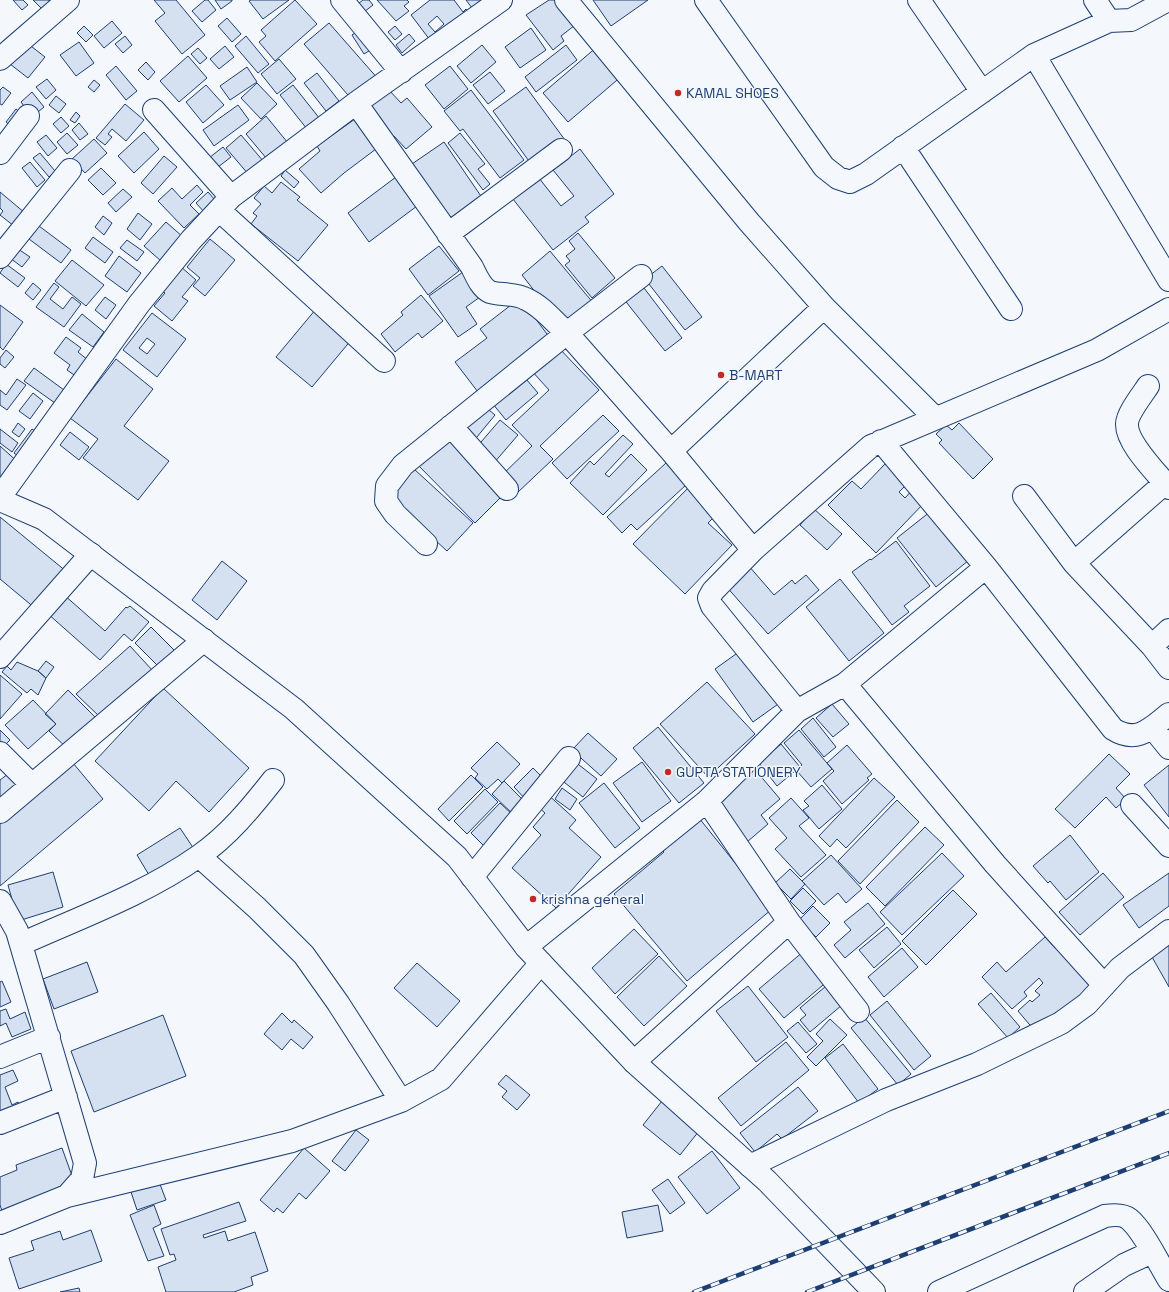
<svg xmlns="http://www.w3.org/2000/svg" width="1169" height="1292" font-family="'Space Grotesk',sans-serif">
<rect width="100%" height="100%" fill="#f4f7fb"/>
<path fill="#d5e0f0" stroke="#1d3f73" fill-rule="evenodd" d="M13,0H23L28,5L22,10Z
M33,0H48L50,1L42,9Z
M154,0H176L205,35L182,54L155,21L165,13Z
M205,0H208L216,10L202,22L192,11Z
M215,0H232V1L221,9Z
M251,0H289L263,19L249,1Z
M295,0L317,24L275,61L259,42L266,36L261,30Z
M363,0H369L373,5L360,15L354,7Z
M377,0H407L409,2L404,6L409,11L396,21Z
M430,0H454L463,12L466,9L472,17L430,40L411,15ZM437,16L444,24L435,32L428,24Z
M466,0H483L472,8Z
M549,0H563L579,22L561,36L564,41L553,50L526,15Z
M593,0H648L611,26Z
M227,18L241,34L232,42L218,26Z
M112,21L122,33L104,48L94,36Z
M329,23L379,80L354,102L304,44Z
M84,26L93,35L86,42L77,33Z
M395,26L402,34L395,40L388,32Z
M364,27L377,46L364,54L352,35Z
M531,28L546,50L520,68L505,47Z
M409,34L415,41L402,53L396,45Z
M125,36L132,45L123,53L115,44Z
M246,36L269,64L258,73L235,46Z
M79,42L94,63L76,76L60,55Z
M27,43L45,57L28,78L10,64Z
M482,45L496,62L471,83L457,66Z
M566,45L577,60L536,92L525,77Z
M225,46L234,57L219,69L210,59Z
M598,46L623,75L568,122L543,93Z
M198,48L207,58L200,64L191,54Z
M188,56L207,78L179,102L160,81Z
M279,59L296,79L277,94L261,74Z
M146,62L155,72L148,80L138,70Z
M116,66L137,91L126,100L106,75Z
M450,66L468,89L444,109L425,85Z
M247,67L257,82L230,100L220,86Z
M490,72L505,91L488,104L473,85Z
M317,73L339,101L326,111L304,83Z
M47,79L56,90L46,99L36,87Z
M94,80L100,85L94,92L88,87Z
M257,83L277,104L261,119L241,98Z
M206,85L224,105L203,123L186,102Z
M293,85L320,119L307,129L280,95Z
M3,87L11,93L2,105L0,104V90Z
M526,87L565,140L531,164L493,111Z
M389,90L401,103L407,98L432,127L406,149L394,136L392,137L367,109Z
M471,90L524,160L500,178L463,129L460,131L444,111Z
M32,92L44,107L32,117L21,102Z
M56,96L66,104L59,113L49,105Z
M125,104L144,120L126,141L112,129L108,134L112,137L105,145L96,138Z
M238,105L249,120L214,146L203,130Z
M16,109L25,116L14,129L6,122Z
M76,112L80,116L75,123L70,120Z
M266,116L288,143L272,165L246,134Z
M61,117L69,126L61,133L53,124Z
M355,119L376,149L344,173L321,193L299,169L320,151L317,146Z
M79,123L88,134L80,140L72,130Z
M144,132L159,149L134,173L118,156Z
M67,133L78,145L67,154L57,142Z
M460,133L485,164L478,169L490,184L483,190L448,143Z
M46,135L57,148L48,156L37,142Z
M241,135L264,162L249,175L226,148Z
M94,139L107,153L85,173L72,159Z
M444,142L485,202L449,226L409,166Z
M223,147L231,157L213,171L205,161Z
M580,149L614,194L585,217L589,222L553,250L509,194L535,173L561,206L574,196L553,170Z
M40,153L55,171L49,177L33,158Z
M164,156L177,167L153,194L141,183Z
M30,162L45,180L37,187L22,168Z
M101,168L116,183L103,195L88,180Z
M285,170L299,182L294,188L281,176Z
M396,177L417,206L369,242L348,213Z
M281,182L300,197L297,200L328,225L298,261L251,224L257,216L253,213L261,204L254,198L264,186L272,193Z
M197,185L203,192L190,205L199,214L184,228L158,201L172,188L182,199Z
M123,189L132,197L116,212L108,203Z
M0,192L25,213L14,226L0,215L3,211L0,208Z
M208,192L216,201L205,213L196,203Z
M138,213L152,224L140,240L127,229Z
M103,216L112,223L104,235L95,227Z
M166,222L183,237L161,261L144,246Z
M39,226L71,250L61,263L29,239Z
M578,233L615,278L592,298L565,265L570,261L566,256L575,249L569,241Z
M93,237L113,252L105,263L85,248Z
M210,239L235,260L205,296L193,286L200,278L187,267Z
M127,240L144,252L137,261L120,248Z
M439,246L459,271L428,295L409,269Z
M18,249L30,257L22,267L10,258Z
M550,251L594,304L564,329L522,275Z
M119,256L141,273L127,292L105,276Z
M72,260L104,285L86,306L55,281Z
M6,264L25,278L18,287L0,273Z
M180,266L196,280L182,297L188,301L172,321L154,306L165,293L160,290Z
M662,266L702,317L685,330L645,279Z
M463,272L480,297L466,307L477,324L458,337L429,296Z
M33,283L41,290L33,300L25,293Z
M54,283L59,287L50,299L63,309L72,297L81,304L64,327L36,307Z
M641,284L682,338L665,351L623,298Z
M421,295L443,321L422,338L418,333L395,352L381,334L403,315L401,312Z
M105,297L116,305L106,319L95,310Z
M520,298L550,338L478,392L455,362L487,338L480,329Z
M0,305L23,322L3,350L0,347Z
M316,309L352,339L312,387L276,357Z
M152,313L186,339L157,377L123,350ZM147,338L155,344L147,354L139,348Z
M82,314L104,332L93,347L69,330Z
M66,337L81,348L78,352L89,361L77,377L67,370L70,365L54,353Z
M556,345L599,390L540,446L553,459L516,494L500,477L532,446L512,425L549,390L530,369Z
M6,350L14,357L5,368L0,364V358Z
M116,359L153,389L124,426L169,461L138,500L83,458L98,439L70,418Z
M34,368L64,390L55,403L24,381Z
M520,372L538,393L506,420L488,398Z
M17,379L26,385L7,410L0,405V390L6,395Z
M33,393L43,401L30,419L19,411Z
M482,404L495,415L472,443L458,432Z
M603,415L619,431L567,479L552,463Z
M500,420L518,435L493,464L475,449Z
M18,423L25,429L19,437L12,432Z
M959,423L993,459L973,479L939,443L942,440L936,434L946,425L952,430Z
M0,429L18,443L12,452L0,443Z
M32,429L42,436L24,461L14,453Z
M70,432L89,447L79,460L60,445Z
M448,433L506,492L475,523L417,464Z
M623,435L633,444L605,474L609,477L631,454L647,470L603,515L570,483L590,461L594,465Z
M0,446L20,464L0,479Z
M666,463L686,485L637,530L631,524L622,533L607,517Z
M885,464L906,485L899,492L905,498L914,488L926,501L876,553L828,505L852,481L861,489Z
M414,469L473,523L447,551L388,497Z
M689,487L717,514L708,523L732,545L685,594L633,544Z
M814,509L842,534L827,550L800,525Z
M931,511L969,560L936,587L897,538Z
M0,517L67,572L36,609L0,579Z
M896,541L930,586L904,606L909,612L892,625L852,572L870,559L871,560Z
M222,561L247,581L217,620L192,600Z
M748,565L774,595L792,580L795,584L806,575L819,590L768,634L725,585Z
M840,579L884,633L849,661L806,607Z
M63,594L105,631L126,607L127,608L130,606L149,622L132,641L124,634L100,660L47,613Z
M151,627L174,650L158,666L135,643Z
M130,646L153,671L101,718L76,694Z
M743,649L781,702L753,722L715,669Z
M46,661L54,667L46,678L38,671Z
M17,662L38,671L46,678L38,695L31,689L27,693L2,672L7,666L11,670Z
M0,675L22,694L0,719Z
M707,682L755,734L708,777L660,724Z
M163,688L249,768L209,812L176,781L149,811L95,761Z
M68,690L99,721L70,751L49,731L56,724L45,714Z
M33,700L56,724L28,749L5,725Z
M832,704L849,724L833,737L816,718Z
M813,718L836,747L824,757L801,729Z
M658,727L704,783L679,803L633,748Z
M0,730L10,740L4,746L0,742Z
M799,730L832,769L811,787L796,770L802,765L784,743Z
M588,733L617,759L601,776L572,750Z
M497,742L520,764L502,783L498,779L487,789L475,778L478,774L471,768Z
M781,744L800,767L777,786L759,763Z
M847,745L872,774L867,778L869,780L842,804L823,781L834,771L827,763Z
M1109,754L1130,774L1116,788L1126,799L1116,808L1106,797L1075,828L1055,809Z
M574,761L597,779L583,797L560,779Z
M642,762L671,801L642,822L613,783Z
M73,763L103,799L0,886V824Z
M1169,765V817L1144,785Z
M752,766L780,799L761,815L768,824L747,842L712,800Z
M533,768L547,782L528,802L514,787Z
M8,774L20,787L0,804V780Z
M471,775L483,787L449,821L438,809Z
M874,778L895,797L846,848L837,839L830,847L819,836Z
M504,781L529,806L516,817L492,794Z
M604,783L640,828L615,848L579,803Z
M822,785L842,809L819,829L803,810L809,806L804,801Z
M562,788L577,799L570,810L555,799Z
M485,789L498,802L467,834L454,821Z
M545,792L576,820L569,828L601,857L556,908L512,868L541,835L533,827L545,813L535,804Z
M791,798L809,818L799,826L826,855L801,877L775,849L787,838L769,818Z
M897,800L919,822L860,884L838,861Z
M500,803L515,817L485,847L471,833Z
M699,818L772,909L687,981L614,894L664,852L659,847Z
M925,827L944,845L885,906L866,887Z
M180,828L196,852L152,880L137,855Z
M1070,835L1099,872L1066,900L1050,881L1048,883L1033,866Z
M942,853L964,876L902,935L880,912Z
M831,855L862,889L846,903L838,893L824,905L802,881Z
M790,869L805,884L791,899L775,883Z
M53,872L63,907L18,921L8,885Z
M1103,873L1124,897L1080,935L1059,912Z
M1169,873V906L1139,928L1123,905Z
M803,888L816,901L803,914L790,901Z
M953,890L977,914L926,965L902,941Z
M868,903L885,924L845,958L834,945L851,930L844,922Z
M813,906L830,923L816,937L799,920Z
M887,927L901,944L874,968L859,950Z
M634,929L658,954L615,994L592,968Z
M1169,936V987L1148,950Z
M1045,937L1056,949L1060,945L1095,988L1061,1019L1056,1012L1035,1031L1018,1011L1030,1000L1032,1002L1040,995L1035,991L1043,983L1039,978L1024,992L1027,996L1012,1009L982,977L997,962L1006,972Z
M902,948L918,967L884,997L868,977Z
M804,951L829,980L784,1018L759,989Z
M659,956L687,986L644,1026L617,997Z
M87,962L98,992L54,1009L43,979Z
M417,963L460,1001L437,1027L394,988Z
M2,981L11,1002L0,1007V982Z
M832,981L848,1000L810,1032L800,1020L806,1015L800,1008Z
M748,986L788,1037L756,1062L716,1011Z
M991,993L1020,1027L1008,1038L978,1004Z
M887,1001L931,1056L914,1070L870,1015Z
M6,1009L10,1019L25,1012L31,1029L12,1037L6,1023L0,1026V1011Z
M282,1013L292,1023L294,1020L313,1037L303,1049L291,1039L282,1050L264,1034Z
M163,1015L186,1076L94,1112L71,1051Z
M864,1017L911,1074L898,1085L851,1028Z
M830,1019L847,1035L816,1066L807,1057L823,1041L816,1034Z
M798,1022L817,1044L806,1053L787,1031Z
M786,1042L809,1070L741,1126L718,1098Z
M843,1044L878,1089L859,1103L825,1058Z
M13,1070L18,1081L5,1087L12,1105L18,1102L22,1113L0,1122V1075Z
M506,1075L530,1095L517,1110L502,1097L507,1091L498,1084Z
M798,1087L818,1111L782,1139L777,1134L755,1152L740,1133Z
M662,1101L699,1131L680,1155L643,1125Z
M356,1130L369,1140L345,1171L332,1161Z
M62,1148L76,1187L3,1214L0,1205V1177L17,1170L16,1165Z
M304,1148L330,1171L306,1199L299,1193L283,1213L277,1208L274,1212L260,1200Z
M712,1151L740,1188L707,1214L678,1177Z
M158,1179L166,1200L137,1210L130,1189Z
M668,1179L685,1203L670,1214L652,1190Z
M239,1202L246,1221L203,1235L204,1238L225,1231L228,1241L255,1232L268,1271L251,1277L253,1285L234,1292H166L158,1267L176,1260L174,1254L170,1255L161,1229Z
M154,1205L161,1224L153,1228L164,1256L148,1261L130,1215Z
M658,1205L663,1231L627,1238L622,1212Z
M91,1230L102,1261L19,1289L9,1258L34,1250L31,1241L60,1231L63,1240Z
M79,1288L80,1292H60Z"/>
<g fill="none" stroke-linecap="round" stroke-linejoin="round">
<defs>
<path id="street" d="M342,0L401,72
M566,0L749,222L824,307L935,418
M706,0L824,167L838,178L850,182L866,174L1034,55L1109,21L1131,20L1168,0
M919,0L982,92
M1095,0L1109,21
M1034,55L1169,280
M0,59L68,0
M356,103L472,267C476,275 481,288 490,292C498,295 515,293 526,299C542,306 554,322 567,333L641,276
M154,110L231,197
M903,147L1011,309
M0,153L28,116
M219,210L384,361
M448,234L561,150
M0,257L70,170
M1148,386C1142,395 1127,414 1127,424C1126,443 1157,473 1169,488
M451,426L507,489
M881,441L986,567
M671,451L824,307
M1024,496L1074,563L1152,646L1169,668
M0,497L139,304L191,240L231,197L356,103L501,0
M426,544L395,514L386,501L387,486L403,465L567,333L671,451L753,550
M1074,563L1165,483
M1152,646L1169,630
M0,657L91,554
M845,684L995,864L1104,985
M797,711L712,606L709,598L713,591L753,550L871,446L1097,350L1169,309
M1152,727L1169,748
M0,753L32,785
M1132,805L1169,846
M0,812L204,640
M199,856L257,908L304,955L338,1003L401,1101
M472,877L569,758
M0,901L17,931L85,1163L82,1179L67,1196L0,1223
M789,922L858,1011
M21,944C81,917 145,894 199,856C228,836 251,808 273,780
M526,947L707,801L797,711L845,684L986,567L1113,729C1137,744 1150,729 1169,714
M0,1057L49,1037
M634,1062L789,922L707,801
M0,1123L66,1097
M750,1166L886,1100L977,1064L1061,1023L1087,1004L1120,968L1169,931
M67,1196L292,1141L401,1101L441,1079L541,963
M939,1292L1105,1216C1112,1215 1123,1214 1129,1219C1143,1230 1159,1264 1169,1280
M1085,1292L1124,1265L1152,1252"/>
<path id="secondary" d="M0,500L44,519L294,709L457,857L526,947L634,1062L767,1181L874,1292"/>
</defs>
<use href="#street" stroke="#1d3f73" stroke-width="24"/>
<use href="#secondary" stroke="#1d3f73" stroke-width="24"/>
<use href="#street" stroke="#f4f7fb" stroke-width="22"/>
<use href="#secondary" stroke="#f4f7fb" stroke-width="22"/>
<defs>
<path id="rail" d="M694,1292L1169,1111
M807,1292L1169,1153"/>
</defs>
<use href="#rail" stroke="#1d3f73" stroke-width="4.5"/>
<use href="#rail" stroke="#f4f7fb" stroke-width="3" stroke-dasharray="9" stroke-linecap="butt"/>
</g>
<g fill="#c62828" stroke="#f4f7fb" stroke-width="1.5">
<circle cx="678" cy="93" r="4"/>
<circle cx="721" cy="375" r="4"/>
<circle cx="668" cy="772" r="4"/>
<circle cx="533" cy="899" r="4"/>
</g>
<g text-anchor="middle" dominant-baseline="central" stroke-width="3" stroke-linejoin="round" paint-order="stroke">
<g font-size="14" fill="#1d3f73" stroke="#f4f7fb" text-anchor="start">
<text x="686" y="93">KAMAL SHOES</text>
<text x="729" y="375">B-MART</text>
<text x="676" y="772">GUPTA STATIONERY</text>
<text x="541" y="899">krishna general</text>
</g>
</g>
</svg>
